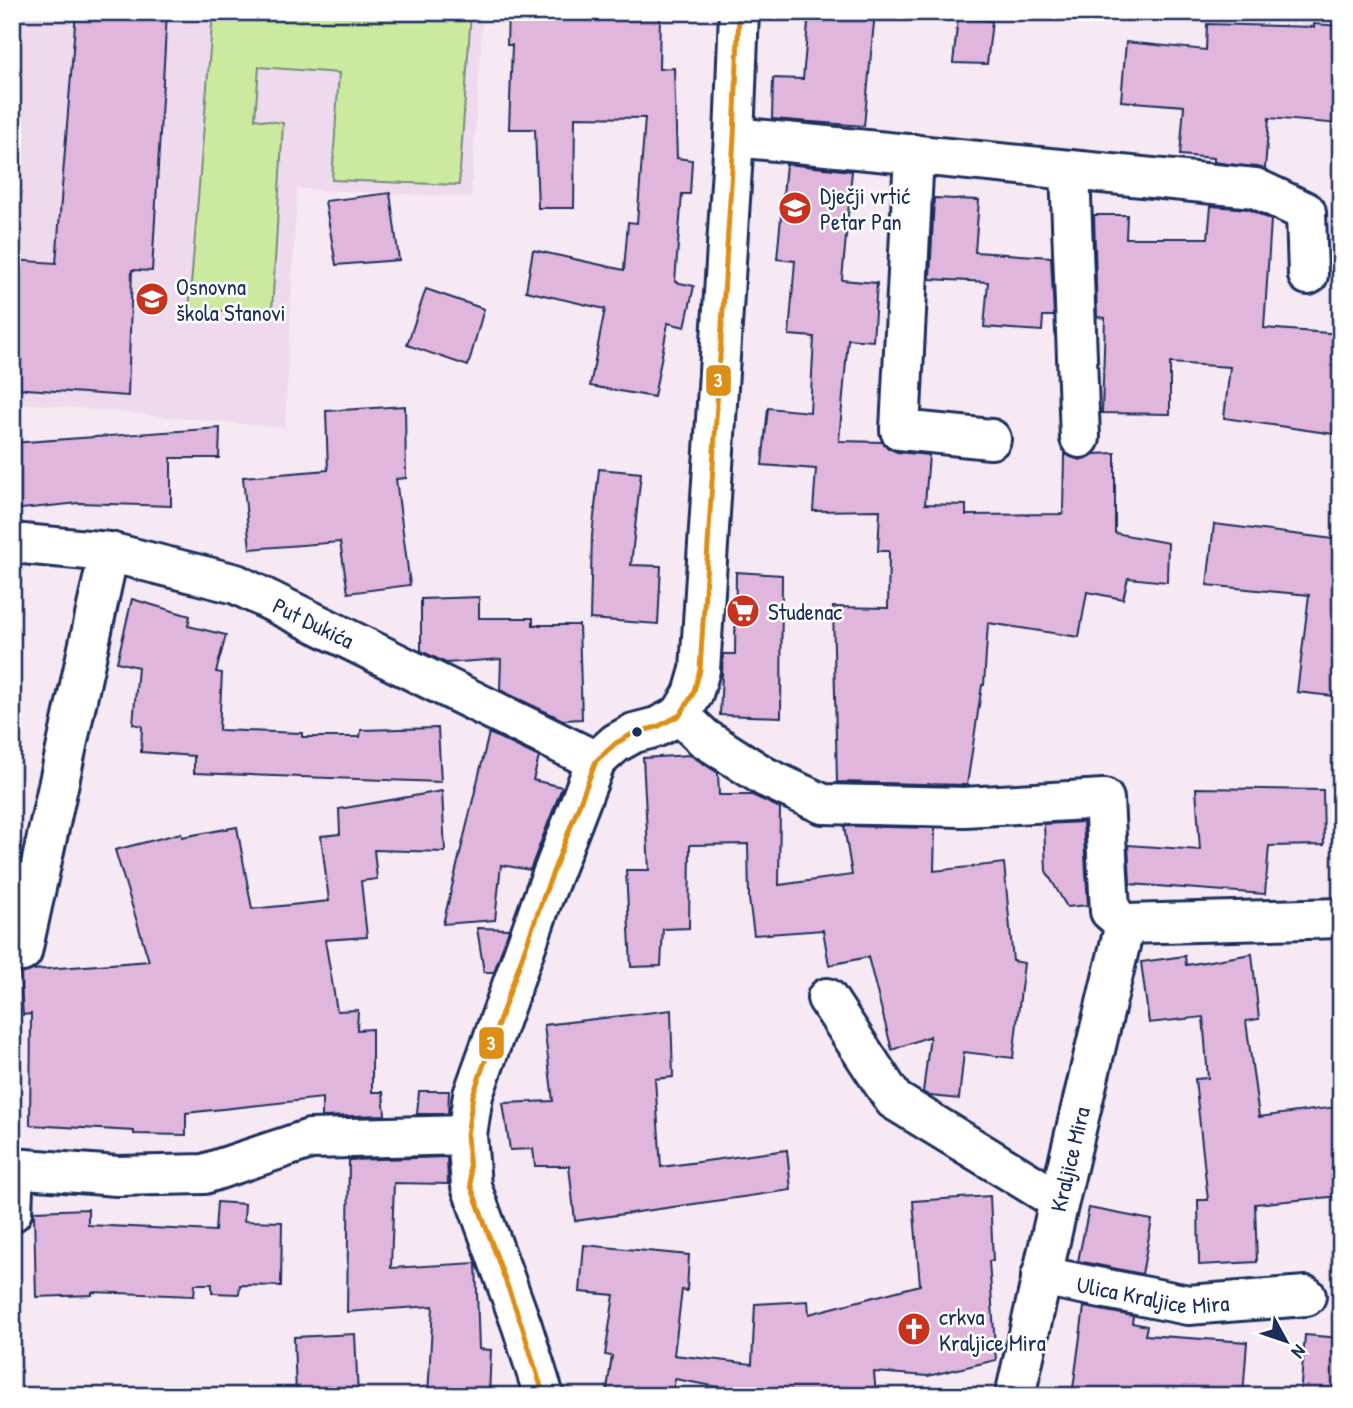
<svg xmlns="http://www.w3.org/2000/svg" width="1353" height="1408" font-family="'Patrick Hand',sans-serif">
<rect width="100%" height="100%" fill="#f6e9f4"/>
<filter id="ink" filterUnits="userSpaceOnUse"><feTurbulence type="fractalNoise" baseFrequency=".0143" numOctaves="2"/><feDisplacementMap in="SourceGraphic" scale="14" xChannelSelector="R" yChannelSelector="G"/><feConvolveMatrix kernelMatrix="1 2 1 2 8 2 1 2 1" color-interpolation-filters="sRGB"/></filter>
<g filter="url(#ink)">
<path fill="#efdaed" d="M12,12H483L471,197L297,189L285,428L12,402Z"/>
<path fill="#cce9a0" stroke="#748c7f" stroke-width="2" d="M213,12H471L459,185L332,180L339,73L259,67L255,119L283,123L272,312L189,310Z"/>
<path fill="#e0b6dc" stroke="#1b2f5e" stroke-width="2" d="M76,12H167L152,271L132,270L128,396L12,388V260L56,263Z
M508,12H660L659,69L674,68L677,158L692,160L690,194H682L675,282L694,286L685,327L668,323L654,397L590,386L605,309L526,291L533,250L624,270L628,222L637,223L645,118L575,117L574,208H538L535,129H509L512,45H507Z
M809,12H875L864,126L772,119L773,78L803,79Z
M958,18L992,21L987,64L953,63Z
M1207,24L1314,27V24L1341,26V124L1269,118L1265,169L1214,162V158L1180,155L1184,106L1121,101L1126,42L1206,50Z
M786,164L852,171L842,280L877,283L873,341L848,339L839,441L883,442L888,448L897,452L929,455L925,504L966,505V515L1063,514L1064,454L1080,460L1094,454L1115,453V533L1168,543L1167,582L1128,578L1123,599L1087,592L1079,637L988,623L984,685H982L967,785L837,782L833,607L888,608L889,551H878L880,510L813,511L816,469L762,465L768,408L810,412L814,337L789,335L795,261L777,259Z
M390,193L399,260L336,265L325,201Z
M934,198L979,200L975,252L1051,257L1054,316H1043L1042,331L984,327L988,282L930,279Z
M1211,206L1249,209L1271,220L1264,328L1341,334V435L1224,418L1230,367L1170,363V414L1102,413L1105,318L1097,317L1094,215H1127L1126,238H1208Z
M426,289L484,309L468,366L407,345Z
M405,406L406,478L396,479L410,585L348,593L340,542L250,549L243,477L328,470L326,411Z
M220,428L219,458H171V506L79,503L12,510V443Z
M599,469L641,473L631,565L661,566L658,624L590,619L592,536Z
M1214,524L1341,540V697L1297,692L1309,595L1207,585Z
M736,572L782,575L781,717L720,715L723,654H735Z
M479,597V618H533V625H579L582,719L563,720L500,690L501,659L446,663L421,651V599Z
M132,599L190,616L188,626L226,635L216,672L222,673L219,730L302,733V737H360L361,730L438,728L441,782L194,773V756L141,752L142,726L133,724L138,667L117,662Z
M489,733L539,757L533,780L562,787L530,870L501,865L495,920L443,924Z
M690,755L718,773L719,795H752L780,808L779,885L852,875L844,826L935,828L934,871L1004,863L1013,961L1024,963L1013,1058L964,1052L959,1099L930,1096L923,1092L930,1036L892,1050L868,957L829,965L823,930L754,935L749,899L748,844L690,845L689,928L663,929L661,966L631,967L626,870H649L643,758Z
M1196,788L1323,790L1324,845L1269,846L1265,894L1130,884L1128,845L1200,850Z
M442,791L445,852L374,850L377,879L361,881L367,937L325,940L337,1011L358,1010L357,1030L372,1029V1092H383L385,1115L322,1117V1098L186,1113V1135L134,1134V1131L30,1125L31,1014L23,1015L20,974L33,970L149,961L115,850L181,833L182,837L237,827L252,909L329,901L321,836L340,834L339,809Z
M1083,822L1088,905L1067,907L1046,871L1044,824Z
M477,928L509,929L494,972H484Z
M1252,954L1259,1019L1246,1021L1259,1117L1336,1107L1341,1159V1196L1255,1204L1257,1262L1199,1265L1198,1200H1208L1195,1079L1208,1078L1203,1017L1149,1023L1141,962L1185,956L1186,965Z
M671,1010L673,1077L655,1079L661,1167L787,1150L791,1190L575,1221L569,1166H535L533,1149L510,1150L503,1103L553,1101L544,1025Z
M419,1091H449L448,1114H417Z
M447,1157L448,1184L394,1183L391,1268L476,1263L479,1349L491,1350L489,1396H428L433,1306L347,1312L349,1160Z
M990,1196L993,1261H989L996,1360L928,1376L874,1372L876,1396H751V1393L675,1379L672,1396H606L612,1356L605,1355L614,1295L580,1292L584,1245L689,1255L687,1291L682,1290L674,1355L752,1364L755,1304L808,1301L809,1314L920,1285L913,1201Z
M217,1202L245,1204L244,1221L282,1222L281,1286L240,1285L239,1294L212,1293V1284H195L194,1296L92,1292V1295L36,1297L34,1211L88,1209V1225L215,1231Z
M1089,1208L1152,1220L1142,1274L1078,1261Z
M1084,1307L1133,1316L1132,1323L1147,1326L1145,1335L1247,1342L1243,1396H1142L1117,1391L1116,1396H1072Z
M355,1334L358,1396H296L294,1337Z
M1305,1335L1341,1338V1396H1300Z"/>
<g fill="none" stroke-linecap="round" stroke-linejoin="round">
<defs>
<g id="minor">
<path d="M734,137L1255,188L1306,212L1308,275"/>
<path d="M914,154L900,430L991,439"/>
<path d="M1070,170L1080,438"/>
<path id="s1" d="M12,543L109,552L236,584L596,761"/>
<path d="M680,715L704,738L765,777L823,804L964,807L1104,799L1110,911L1125,924L1341,918"/>
<path d="M12,951L22,952L109,552"/>
<path d="M827,998L894,1100L1059,1201"/>
<path d="M12,1168L117,1176L204,1174L310,1139L467,1135"/>
<path d="M12,1212L14,1167"/>
<path id="s2" d="M1041,1276L1188,1305L1306,1296"/>
<path d="M544,1396L522,1326L471,1186L467,1135L473,1095L543,898L596,761L616,743L634,733L657,727L680,715L693,694L700,670L734,137L739,12"/>
<path id="s3" d="M1015,1396L1059,1201L1125,924"/>
</g>
</defs>
<use href="#minor" stroke="#1b2f5e" stroke-width="44"/>
<use href="#minor" stroke="#fff" stroke-width="38"/>
<defs>
<path id="bus-1" d="M544,1396L522,1326L471,1186L467,1135L473,1095L543,898L596,761L616,743L634,733L657,727L680,715L693,694L700,670L734,137L739,12"/>
</defs>
<use href="#bus-1" stroke="#fff" stroke-width="10"/>
<use href="#bus-1" stroke="#dc8e16" stroke-width="5"/>
</g>
</g>
<defs>
<symbol id="school-disc" viewBox="-11 -11 22 22"><circle r="9.5" fill="#c8321e" stroke="#fff"/><path d="M0-5L7-2L0 1L-7-2ZM-4 1L0 2.5L4 1V4Q0 6-4 4Z" fill="#fff"/></symbol>
<symbol id="supermarket-disc" viewBox="-11 -11 22 22"><circle r="9.5" fill="#c8321e" stroke="#fff"/><path d="M-6-5.5h2.5l.6 2H6L4.5 2H-2.5L-4.4-4H-6ZM-1.5 3.2a1.3 1.3 0 1 0 .1 0ZM3 3.2a1.3 1.3 0 1 0 .1 0Z" fill="#fff"/></symbol>
<symbol id="church-disc" viewBox="-11 -11 22 22"><circle r="9.5" fill="#c8321e" stroke="#fff"/><path d="M-1.2-6h2.4v3.5h3.3v2.4h-3.3V6h-2.4V-.1h-3.3v-2.4h3.3Z" fill="#fff"/></symbol>
</defs>
<g fill-rule="evenodd">
<use href="#school-disc" x="776" y="189" width="38" height="38"/>
<use href="#school-disc" x="133" y="280" width="38" height="38"/>
<use href="#supermarket-disc" x="724" y="592" width="38" height="38"/>
<use href="#church-disc" x="895" y="1310" width="38" height="38"/>
</g>
<circle fill="#1b2f5e" stroke="#fff" stroke-width="2.5" cx="637" cy="732" r="6"/>
<g text-anchor="middle" dominant-baseline="central" stroke-width="5" stroke-linejoin="round" paint-order="stroke">
<g font-size="23" fill="#1b2f5e" stroke="#fff" text-anchor="start">
<text x="820" y="195">Dječji vrtić<tspan x="820" dy="26">Petar Pan</tspan></text>
<text x="176" y="286">Osnovna<tspan x="176" dy="26">škola Stanovi</tspan></text>
<text x="768" y="611">Studenac</text>
<text x="939" y="1316">crkva<tspan x="939" dy="26">Kraljice Mira</tspan></text>
</g>
<g font-size="23" fill="#1b2f5e" stroke="#fff">
<text stroke="none"><textPath href="#s1" startOffset="315">Put Dukića</textPath></text>
<text stroke="none"><textPath href="#s3" startOffset="243">Kraljice Mira</textPath></text>
<text stroke="none"><textPath href="#s2" startOffset="114">Ulica Kraljice Mira</textPath></text>
</g>
</g>
<g stroke="#fff" stroke-width="2.5">
<rect x="705" y="364" width="27" height="33" rx="7" fill="#dc8e16"/>
<rect x="478" y="1026" width="27" height="34" rx="7" fill="#dc8e16"/>
</g>
<g font-size="19" text-anchor="middle" font-weight="bold" fill="#fff">
<text x="718" y="387">3</text>
<text x="491" y="1050">3</text>
</g>
<rect width="1353" height="1408" fill="none" stroke="#fff" stroke-width="42"/>
<rect x="21" y="21" width="1311" height="1366" fill="none" stroke="#1b2f5e" stroke-width="2.5" filter="url(#ink)"/>
<g transform="translate(1286 1341) rotate(130)" stroke="#ffffff" stroke-width="5" paint-order="stroke">
<path d="M0-5L12 26L0 18L-12 26Z" fill="#1b2f5e"/>
<text y="-10" font-size="19" font-weight="bold" text-anchor="middle" fill="#1b2f5e">N</text>
</g>
</svg>
